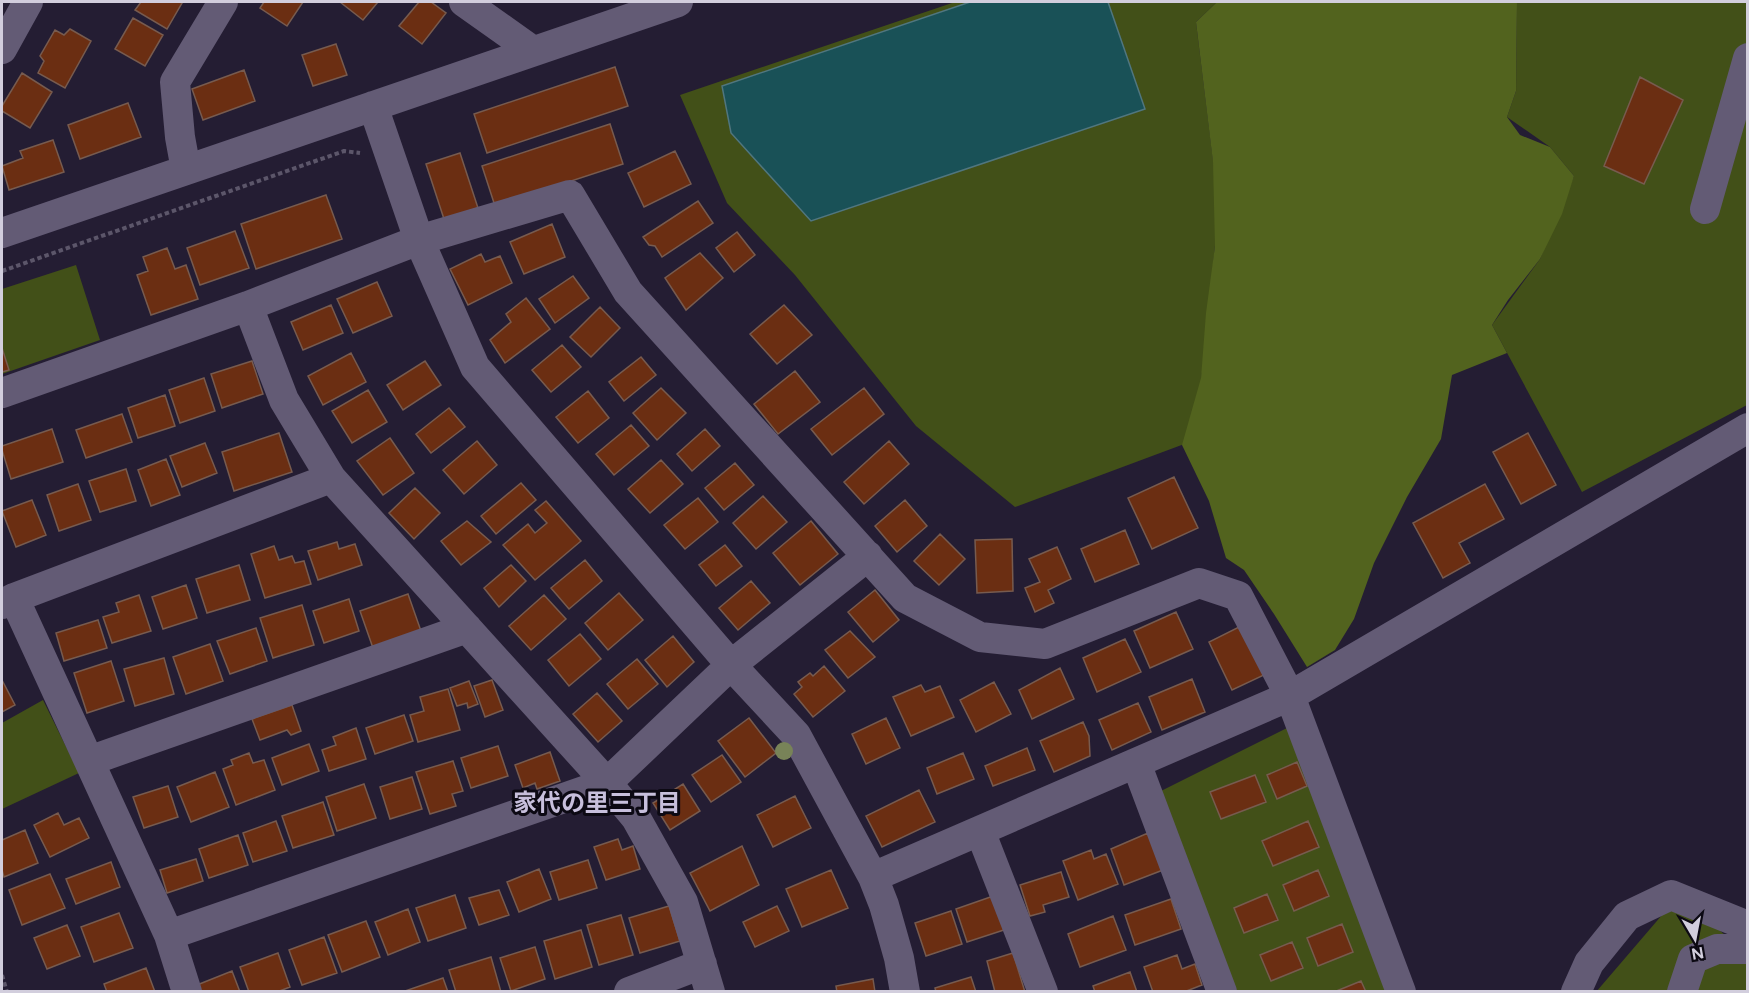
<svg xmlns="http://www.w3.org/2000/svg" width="1749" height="993" font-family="Figtree,'Noto Sans JP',sans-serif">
<rect width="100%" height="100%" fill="#241d33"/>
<path fill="#425018" d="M955,2H1217L1196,22L1216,185V236L1195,440L1015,507L916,426L795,275L727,203L680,95Z
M1517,2H1747V405L1582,492L1492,325L1540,259L1574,176L1550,147L1507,117L1516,91Z
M76,265L100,340L2,374V289Z
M43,700L79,773L2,809V723Z
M1289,727L1396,991H1223L1149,797Z
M1680,894L1727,937L1747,940V991L1596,992Z"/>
<path fill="#52631e" d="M1217,2H1517L1516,91L1507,117L1520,135L1550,147L1574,176L1562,214L1540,259L1508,300L1492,325L1507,353L1452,375L1441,439L1407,497L1374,563L1354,619L1335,650L1307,667L1274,614L1244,570L1226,558L1209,501L1182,445L1201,378L1206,313L1215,246L1213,162L1196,22Z"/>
<path fill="#195157" stroke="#50767f" stroke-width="1.5" d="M970,2H1108L1145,109L811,221L731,133L722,86Z"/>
<path fill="#6b2e12" stroke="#775b4f" stroke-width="1.5" d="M141,2H180L182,3L167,29L135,10Z
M264,2H303L287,26L260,8Z
M340,2H378L363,20Z
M419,2H431L446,13L422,44L399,26Z
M133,18L163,35L145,66L115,49Z
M70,29L91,41L65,88L38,73L44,61L40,56L55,30L64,35Z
M336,44L347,75L313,86L302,55Z
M615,67L628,106L487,153L474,114Z
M244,70L255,101L203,120L192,89Z
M22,73L52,92L30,128L2,111V106Z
M1640,77L1683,100L1644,184L1604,166Z
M128,103L141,137L80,159L68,125Z
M610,124L623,164L495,206L482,166Z
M53,140L64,172L9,190L2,166L23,158L20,151Z
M675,151L691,184L644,207L628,173Z
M460,153L478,208L444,219L426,164Z
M326,195L342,239L256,269L241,224Z
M698,201L713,223L662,257L655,246L649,245L643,237Z
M552,224L565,257L524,274L510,242Z
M235,231L249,268L200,285L187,248Z
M737,232L755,255L734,272L716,248Z
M167,248L175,269L186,265L198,299L151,315L137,275L148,271L143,257Z
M700,253L723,278L686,310L665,278Z
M481,254L485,262L500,256L512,283L468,305L450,269Z
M573,276L589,298L555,323L539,299Z
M377,282L392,316L353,333L337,299Z
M526,298L550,329L505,363L490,340L511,322L506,314Z
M331,305L343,333L303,350L291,322Z
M784,305L812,335L777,364L750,334Z
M600,307L620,328L591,357L570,337Z
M562,345L581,367L551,392L532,370Z
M2,348L9,370L2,372Z
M351,353L366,382L323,405L308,376Z
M641,357L656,375L624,401L609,382Z
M252,361L263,394L222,408L211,374Z
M425,361L441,385L403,410L387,385Z
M795,371L820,402L778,434L754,404Z
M204,378L215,411L180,423L169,390Z
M661,388L686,413L657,440L633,413Z
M864,388L884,414L832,455L811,429Z
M368,390L387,422L352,443L332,411Z
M588,391L609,418L578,443L556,417Z
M165,395L175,426L138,438L128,408Z
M449,408L465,427L431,453L416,434Z
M122,414L132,442L86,458L76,430Z
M631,425L649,446L614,475L596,454Z
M52,429L63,462L11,479L2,450V446Z
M705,429L720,446L692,471L677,454Z
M279,433L292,472L234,491L222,452Z
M1528,433L1556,485L1521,504L1493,452Z
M390,438L414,473L383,495L357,461Z
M477,441L497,465L464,494L443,470Z
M889,441L909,464L864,504L844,482Z
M205,443L217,473L182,487L170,456Z
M166,459L180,495L151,506L138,470Z
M661,460L683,484L650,513L628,489Z
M735,463L754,485L724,510L705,488Z
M126,469L136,501L100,512L89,481Z
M1174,477L1198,528L1152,549L1128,498Z
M521,483L536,500L496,534L481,516Z
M78,484L91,520L59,531L47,495Z
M1485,484L1504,519L1459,543L1470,563L1443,578L1413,523Z
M415,488L440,513L414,539L389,513Z
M763,496L787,522L756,549L733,523Z
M698,498L718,522L685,549L664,525Z
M32,500L46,535L16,547L2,511Z
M905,500L927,526L897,552L875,526Z
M546,501L581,541L535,580L503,545L528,524L535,533L547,523L535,510Z
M467,521L491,542L461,565L441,541Z
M811,521L838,554L800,585L773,553Z
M1125,530L1139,564L1095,582L1081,549Z
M940,534L965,559L939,585L914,561Z
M1012,539L1013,591L977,593L975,540Z
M337,542L339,549L355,544L362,565L318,580L308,551Z
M725,545L742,566L716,586L699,565Z
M274,546L279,560L292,556L295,563L304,561L311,584L265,598L251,554Z
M1057,547L1071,579L1048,590L1054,603L1035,612L1025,588L1040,582L1029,559Z
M585,560L602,581L569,609L551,588Z
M239,565L250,600L207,613L196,579Z
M511,565L526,581L499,607L484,588Z
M751,581L770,603L738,630L719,608Z
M186,585L197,618L163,629L152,597Z
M875,590L899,620L873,642L848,612Z
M619,593L643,620L608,650L585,623Z
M408,594L421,631L373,648L360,611Z
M139,595L151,631L112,643L103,617L119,612L116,603Z
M544,595L566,619L531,650L509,626Z
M349,599L359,631L324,643L313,611Z
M302,605L314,645L273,658L260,618Z
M1176,612L1193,649L1150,668L1134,631Z
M98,620L107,648L64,661L56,633Z
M1241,626L1264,675L1232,690L1209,642Z
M256,628L267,661L230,674L217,641Z
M850,631L875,657L848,678L825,650Z
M580,634L601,659L569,686L548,660Z
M673,636L694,662L667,687L645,660Z
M1125,639L1141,672L1097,692L1083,658Z
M210,644L223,681L186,694L173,657Z
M164,658L174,694L135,706L124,669Z
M637,659L658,684L628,709L607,684Z
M111,661L124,701L87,713L74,673Z
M824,666L845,691L813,717L794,694L802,687L798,682L810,673L813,676Z
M1060,668L1074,699L1032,719L1019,690Z
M1192,679L1205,712L1162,730L1149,697Z
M2,680L15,705L2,712Z
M492,680L503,710L485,717L474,686Z
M469,681L478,704L468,708L467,703L457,706L450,688Z
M994,682L1011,714L976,732L960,700Z
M921,685L925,692L940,686L954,717L911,736L893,697Z
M448,689L460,730L418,742L410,715L424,711L420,697Z
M597,693L622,721L598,742L573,714Z
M1138,703L1151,732L1112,750L1099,720Z
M292,705L301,731L291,735L287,730L260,740L252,719Z
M404,715L413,741L375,754L366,728Z
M749,718L776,753L745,777L718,741Z
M886,718L900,748L866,764L852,734Z
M1083,722L1089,736L1090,756L1054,772L1040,741Z
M356,728L366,759L329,771L322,750L336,745L333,737Z
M309,744L319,771L282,785L272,758Z
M498,746L508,776L471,788L461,758Z
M1027,748L1035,770L993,786L985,766Z
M550,752L560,781L537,789L535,783L523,788L515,765Z
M249,753L253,763L264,760L275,790L236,805L223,769L233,765L231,760Z
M963,753L974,779L937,794L927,768Z
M722,755L741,782L711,802L692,775Z
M453,761L463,791L452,794L456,806L430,814L416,772Z
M1297,762L1307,786L1277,799L1267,775Z
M215,772L229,807L191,822L177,787Z
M1255,775L1266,802L1221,819L1210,792Z
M412,777L422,809L390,819L380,787Z
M364,784L376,818L337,831L326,797Z
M683,784L700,811L670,830L653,803Z
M168,786L178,817L144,828L133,797Z
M919,790L935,822L882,847L866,816Z
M795,796L811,828L773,847L757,815Z
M323,802L334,835L293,848L282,816Z
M58,813L64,825L79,818L89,838L50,857L34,825Z
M276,821L287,851L253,862L243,833Z
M1308,821L1319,847L1273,866L1262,841Z
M25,830L38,863L4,877L2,870V840Z
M1148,833L1163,870L1124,885L1111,849Z
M238,835L248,865L209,878L199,849Z
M618,839L622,850L633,846L640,869L606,880L594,847Z
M742,846L759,885L710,911L690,873Z
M1091,850L1094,859L1106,854L1118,884L1078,900L1063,861Z
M196,859L203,881L167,893L160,870Z
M588,860L597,888L559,900L550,872Z
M111,862L120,887L76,904L66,879Z
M539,869L551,899L519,912L507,882Z
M831,870L848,908L802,927L786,889Z
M1318,870L1329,896L1294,911L1283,885Z
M1061,872L1069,897L1043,905L1045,912L1030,916L1020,885Z
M50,874L65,908L22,925L9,890Z
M499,890L509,915L479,925L469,898Z
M999,894L1010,928L967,942L956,909Z
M1267,894L1278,920L1244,933L1234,908Z
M455,895L466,928L428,941L416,908Z
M1171,899L1181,929L1135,945L1125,915Z
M669,906L680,941L640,953L629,918Z
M777,906L789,931L755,947L743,922Z
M408,909L420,942L388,955L375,922Z
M951,911L962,944L926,956L915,923Z
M119,913L133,948L94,962L81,927Z
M621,915L633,955L599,965L587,925Z
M1113,916L1126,950L1080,967L1068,934Z
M366,921L380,957L342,972L328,935Z
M1342,924L1353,952L1318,966L1307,938Z
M67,925L80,956L47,969L34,938Z
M581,930L592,967L555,979L544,941Z
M324,937L337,973L302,985L289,950Z
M1292,942L1303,968L1271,981L1260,955Z
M535,947L545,979L511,991L500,958Z
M278,953L290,987L277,992H249L240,967Z
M1013,953L1025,992H995L987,961Z
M1177,955L1182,969L1195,964L1202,985L1184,992H1153L1144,967Z
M491,957L501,992H456L449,970Z
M146,968L155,992H107L104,984Z
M232,971L240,992H200L197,985Z
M1130,972L1137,992H1095L1093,986Z
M971,977L976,992H936L935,988Z
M443,978L448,992H405V991Z
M873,979L875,992H837L836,986Z
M1361,981L1366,992H1334Z"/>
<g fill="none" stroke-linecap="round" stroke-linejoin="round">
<path stroke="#5c566a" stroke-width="4" stroke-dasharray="4.5 3" stroke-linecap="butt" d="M2,271L344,151L360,153
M2,975L7,992"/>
<path stroke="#635b75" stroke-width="30" d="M464,2L533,51
M2,49L28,2
M373,106L419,240L475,367L731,665L796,735L873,877L884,905L899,958L905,992
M186,170L180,137L175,82L223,2
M1705,209L1748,58
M2,233L678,2
M248,306L284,400L331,478L607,783L636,818L683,902L710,992
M2,393L248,306L419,240L570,195L628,292L905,598L980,637L1045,644L1199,583L1238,596L1290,696L1401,992
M14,598L169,935L187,992
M2,604L14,598L331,478
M89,761L467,628
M1136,763L1222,992
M980,831L1043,992
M873,877L1290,696L1748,428
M169,935L607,783L731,665L868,556
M629,992L702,964
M1576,992L1589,963L1627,916L1671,895L1748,926
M1682,992L1693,959L1717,949H1748"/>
</g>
<circle fill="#788358" cx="784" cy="751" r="9"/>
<g text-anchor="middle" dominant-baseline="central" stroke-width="6" stroke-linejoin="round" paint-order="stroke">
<g font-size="24" font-weight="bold" fill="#c7bfdc" stroke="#0c0913">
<text x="597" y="802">家代の里三丁目</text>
</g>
</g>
<rect width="1749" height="993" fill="none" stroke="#d2cedd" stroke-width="6"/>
<g transform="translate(1695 939) rotate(170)" stroke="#0c0913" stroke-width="4.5" paint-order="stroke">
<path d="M0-4.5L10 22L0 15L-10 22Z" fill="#d2cedd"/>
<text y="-9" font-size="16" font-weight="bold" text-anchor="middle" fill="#d2cedd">N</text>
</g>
</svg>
